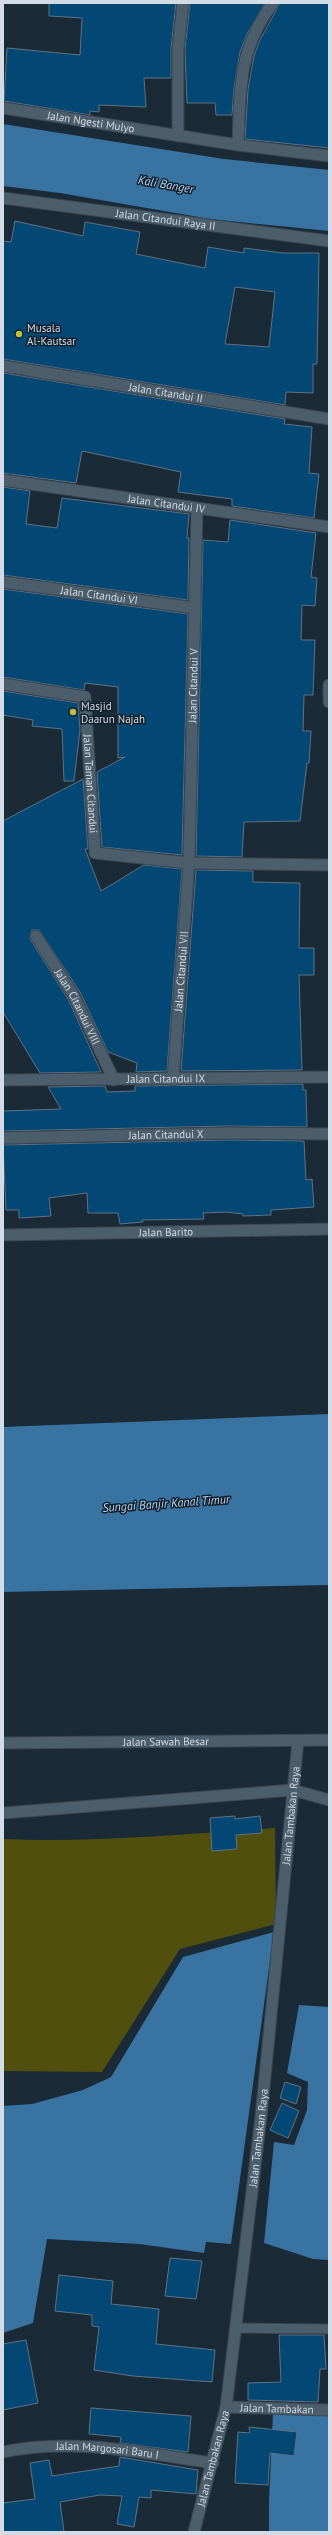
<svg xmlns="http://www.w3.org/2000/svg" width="332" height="2535" font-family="'PT Sans',sans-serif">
<rect width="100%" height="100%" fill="#1a2a37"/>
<path fill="#514f0d" d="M275,1828L276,1924L180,1949L102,2072L3,2071V1839C93,1843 185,1834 275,1828Z"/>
<path fill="#3873a2" d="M3,124L224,159L329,170V231L210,219L60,193L3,186Z
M329,1414V1585L3,1592V1427Z
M274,1932L231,2244L206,2242L204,2253L139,2244L47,2239L33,2323L3,2333V2106L32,2104L83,2090L111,2077L183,1957Z
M299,2005L329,2007V2260L313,2259L264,2243L274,2142L294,2145L307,2110L308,2082L287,2073Z
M273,2413L329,2415V2532H269V2501Z"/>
<path fill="#034874" stroke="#617281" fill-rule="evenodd" d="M49,3H176L171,48V78H144L146,107L99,105V112L90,111V115L4,101L7,48L80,55L82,18L49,16Z
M190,3H265L247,34L240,52L234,88L232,115H216L215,103H187L185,49Z
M280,3H329V148L245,139L248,89L254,56L260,40Z
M15,221L83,236L85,222L140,232L136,254L205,268L208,247L244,253V248L283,253H319L317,364H313V393L286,392L285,405L3,359V241L11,242ZM235,287L275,292L269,347L225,344Z
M3,373L285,419L284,424L312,427L309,473L319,474L314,518L232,506V499L178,492L181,472L82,451L76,483L3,473Z
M3,487L30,491L26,524L57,528L62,498L189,514L187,538H189L188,600L3,575Z
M230,520L316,533L311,577L317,578L315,606L302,605L301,640H315L313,695H304L303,731H311L309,763H307L300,821L244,822L242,857L196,856L203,540L228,542Z
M3,589L188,614L182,855L102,847L97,772L125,757L118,758V687L85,683L84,690L3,677Z
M3,691L78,703L80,730L74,781H64L62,729L32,726L33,720L3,715Z
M83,779L88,849H85L101,891L144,865L182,869L167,1071L136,1072L137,1063L108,1052L80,992L39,930H32L30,939L68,999L101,1072L40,1073L3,1012V821Z
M196,870L253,871V882L300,883L299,948H314V975H299L302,1070L181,1071Z
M303,1084V1090H306L307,1127L228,1126L3,1131V1111L61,1109L48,1087L105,1086L107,1092L135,1091V1086Z
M228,1140L304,1141L306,1180L312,1179L314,1207L271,1210V1215L243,1216V1214L226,1212L203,1213L204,1219L142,1220L143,1222L120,1224L118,1213H88L87,1193L49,1198L51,1216L19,1218V1210H6L3,1145Z
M235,1816V1819L260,1816L262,1833L236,1835L237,1849L212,1851L210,1818Z
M285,2082L301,2087L296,2104L280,2098Z
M282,2103L299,2111L288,2138L270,2130Z
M170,2258L202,2261L196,2299L165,2296Z
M59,2275L113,2281L111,2304L159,2309L156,2344L215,2350L212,2382L133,2376L94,2370L99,2327L92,2326V2315L55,2311Z
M279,2335H324L326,2369H320L318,2402L248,2400V2383L281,2382Z
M26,2340L38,2403L3,2410V2344Z
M91,2408L191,2416L188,2452L120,2443L121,2437L89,2434Z
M249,2427L297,2432L294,2456L270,2453L268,2485L235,2483L238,2432L250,2433Z
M120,2457L198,2470L196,2494L151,2490V2498L139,2497L134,2527L117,2524L122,2496L100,2495L60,2502L64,2532H3V2503L35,2499L30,2463L49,2460L52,2476L119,2466Z"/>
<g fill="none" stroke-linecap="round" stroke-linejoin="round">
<defs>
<path id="service" d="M236,2328L329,2329"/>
<g id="minor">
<path id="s1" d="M3,108L238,145L329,156"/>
<path d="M178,136V49L183,3"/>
<path d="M238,145C240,91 238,49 273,3"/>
<path id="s2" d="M3,198L329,241"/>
<path id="s3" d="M3,366L329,419"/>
<path id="s4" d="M3,480L329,527"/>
<path id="s5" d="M3,582L195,608"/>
<path id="s6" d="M3,684L85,697L95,853L189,863L329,865"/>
<path d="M329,685V702"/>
<path id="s7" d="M36,936L74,996L114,1080"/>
<path id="s8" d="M3,1080L329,1077"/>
<path id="s9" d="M173,1080L189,863L197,509"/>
<path id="s10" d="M3,1138L228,1133L329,1134"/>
<path d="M3,1813L293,1790L329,1800"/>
<path id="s11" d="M226,2407L329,2410"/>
<path id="s12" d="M3,2452C73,2437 143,2453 213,2463"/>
<path id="s13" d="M194,2532L226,2407L261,2117L298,1741"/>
</g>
<g id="tertiary">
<path id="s14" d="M3,1235L329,1229"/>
<path id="s15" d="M3,1743L329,1740"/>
</g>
</defs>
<use href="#service" stroke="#3b4752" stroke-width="11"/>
<use href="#minor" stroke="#3b4752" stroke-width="13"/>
<use href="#tertiary" stroke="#3b4752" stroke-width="13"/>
<use href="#service" stroke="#4c5d6c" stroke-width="9"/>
<use href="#minor" stroke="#4c5d6c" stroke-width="11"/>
<use href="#tertiary" stroke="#4c5d6c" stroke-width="11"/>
</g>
<g fill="#c0be40" stroke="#11202d" stroke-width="1.5">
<circle cx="19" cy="334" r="4"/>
<circle cx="73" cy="712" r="4"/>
</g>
<g text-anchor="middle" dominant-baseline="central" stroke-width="3" stroke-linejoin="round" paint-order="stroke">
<g font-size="11" fill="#d3dce5" stroke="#11202d">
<text stroke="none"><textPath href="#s1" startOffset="89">Jalan Ngesti Mulyo</textPath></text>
<text stroke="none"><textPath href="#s2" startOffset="164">Jalan Citandui Raya II</textPath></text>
<text stroke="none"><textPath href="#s3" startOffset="165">Jalan Citandui II</textPath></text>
<text stroke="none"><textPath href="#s4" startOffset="165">Jalan Citandui IV</textPath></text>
<text stroke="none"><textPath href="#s5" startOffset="97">Jalan Citandui VI</textPath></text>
<text stroke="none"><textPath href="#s9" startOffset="395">Jalan Citandui V</textPath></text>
<text stroke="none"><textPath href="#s6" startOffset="170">Jalan Taman Citandui</textPath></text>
<text stroke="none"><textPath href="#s9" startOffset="109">Jalan Citandui VII</textPath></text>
<text stroke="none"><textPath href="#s7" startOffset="82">Jalan Citandui VIII</textPath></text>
<text stroke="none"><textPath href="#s8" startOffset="163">Jalan Citandui IX</textPath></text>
<text stroke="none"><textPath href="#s10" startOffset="163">Jalan Citandui X</textPath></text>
<text stroke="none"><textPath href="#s14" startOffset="163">Jalan Barito</textPath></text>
<text stroke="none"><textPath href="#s15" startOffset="163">Jalan Sawah Besar</textPath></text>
<text stroke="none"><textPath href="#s13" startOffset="724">Jalan Tambakan Raya</textPath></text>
<text stroke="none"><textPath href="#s13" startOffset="400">Jalan Tambakan Raya</textPath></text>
<text stroke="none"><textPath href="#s11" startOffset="51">Jalan Tambakan</textPath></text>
<text stroke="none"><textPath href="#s12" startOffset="105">Jalan Margosari Baru I</textPath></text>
<text stroke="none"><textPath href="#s13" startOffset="76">Jalan Tambakan Raya</textPath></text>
</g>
<g font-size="11" fill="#d3dce5" stroke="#11202d" text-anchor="start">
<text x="27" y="328">Musala<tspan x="27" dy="13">Al-Kautsar</tspan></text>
<text x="81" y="706">Masjid<tspan x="81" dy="13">Daarun Najah</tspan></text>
</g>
<g font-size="12" font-style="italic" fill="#b8d6f2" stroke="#11202d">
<text transform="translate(166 184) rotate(10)">Kali Banger</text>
<text transform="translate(166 1503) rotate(-4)">Sungai Banjir Kanal Timur</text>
</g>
</g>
<rect width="332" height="2535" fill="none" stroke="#d3dce5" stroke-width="8"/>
</svg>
